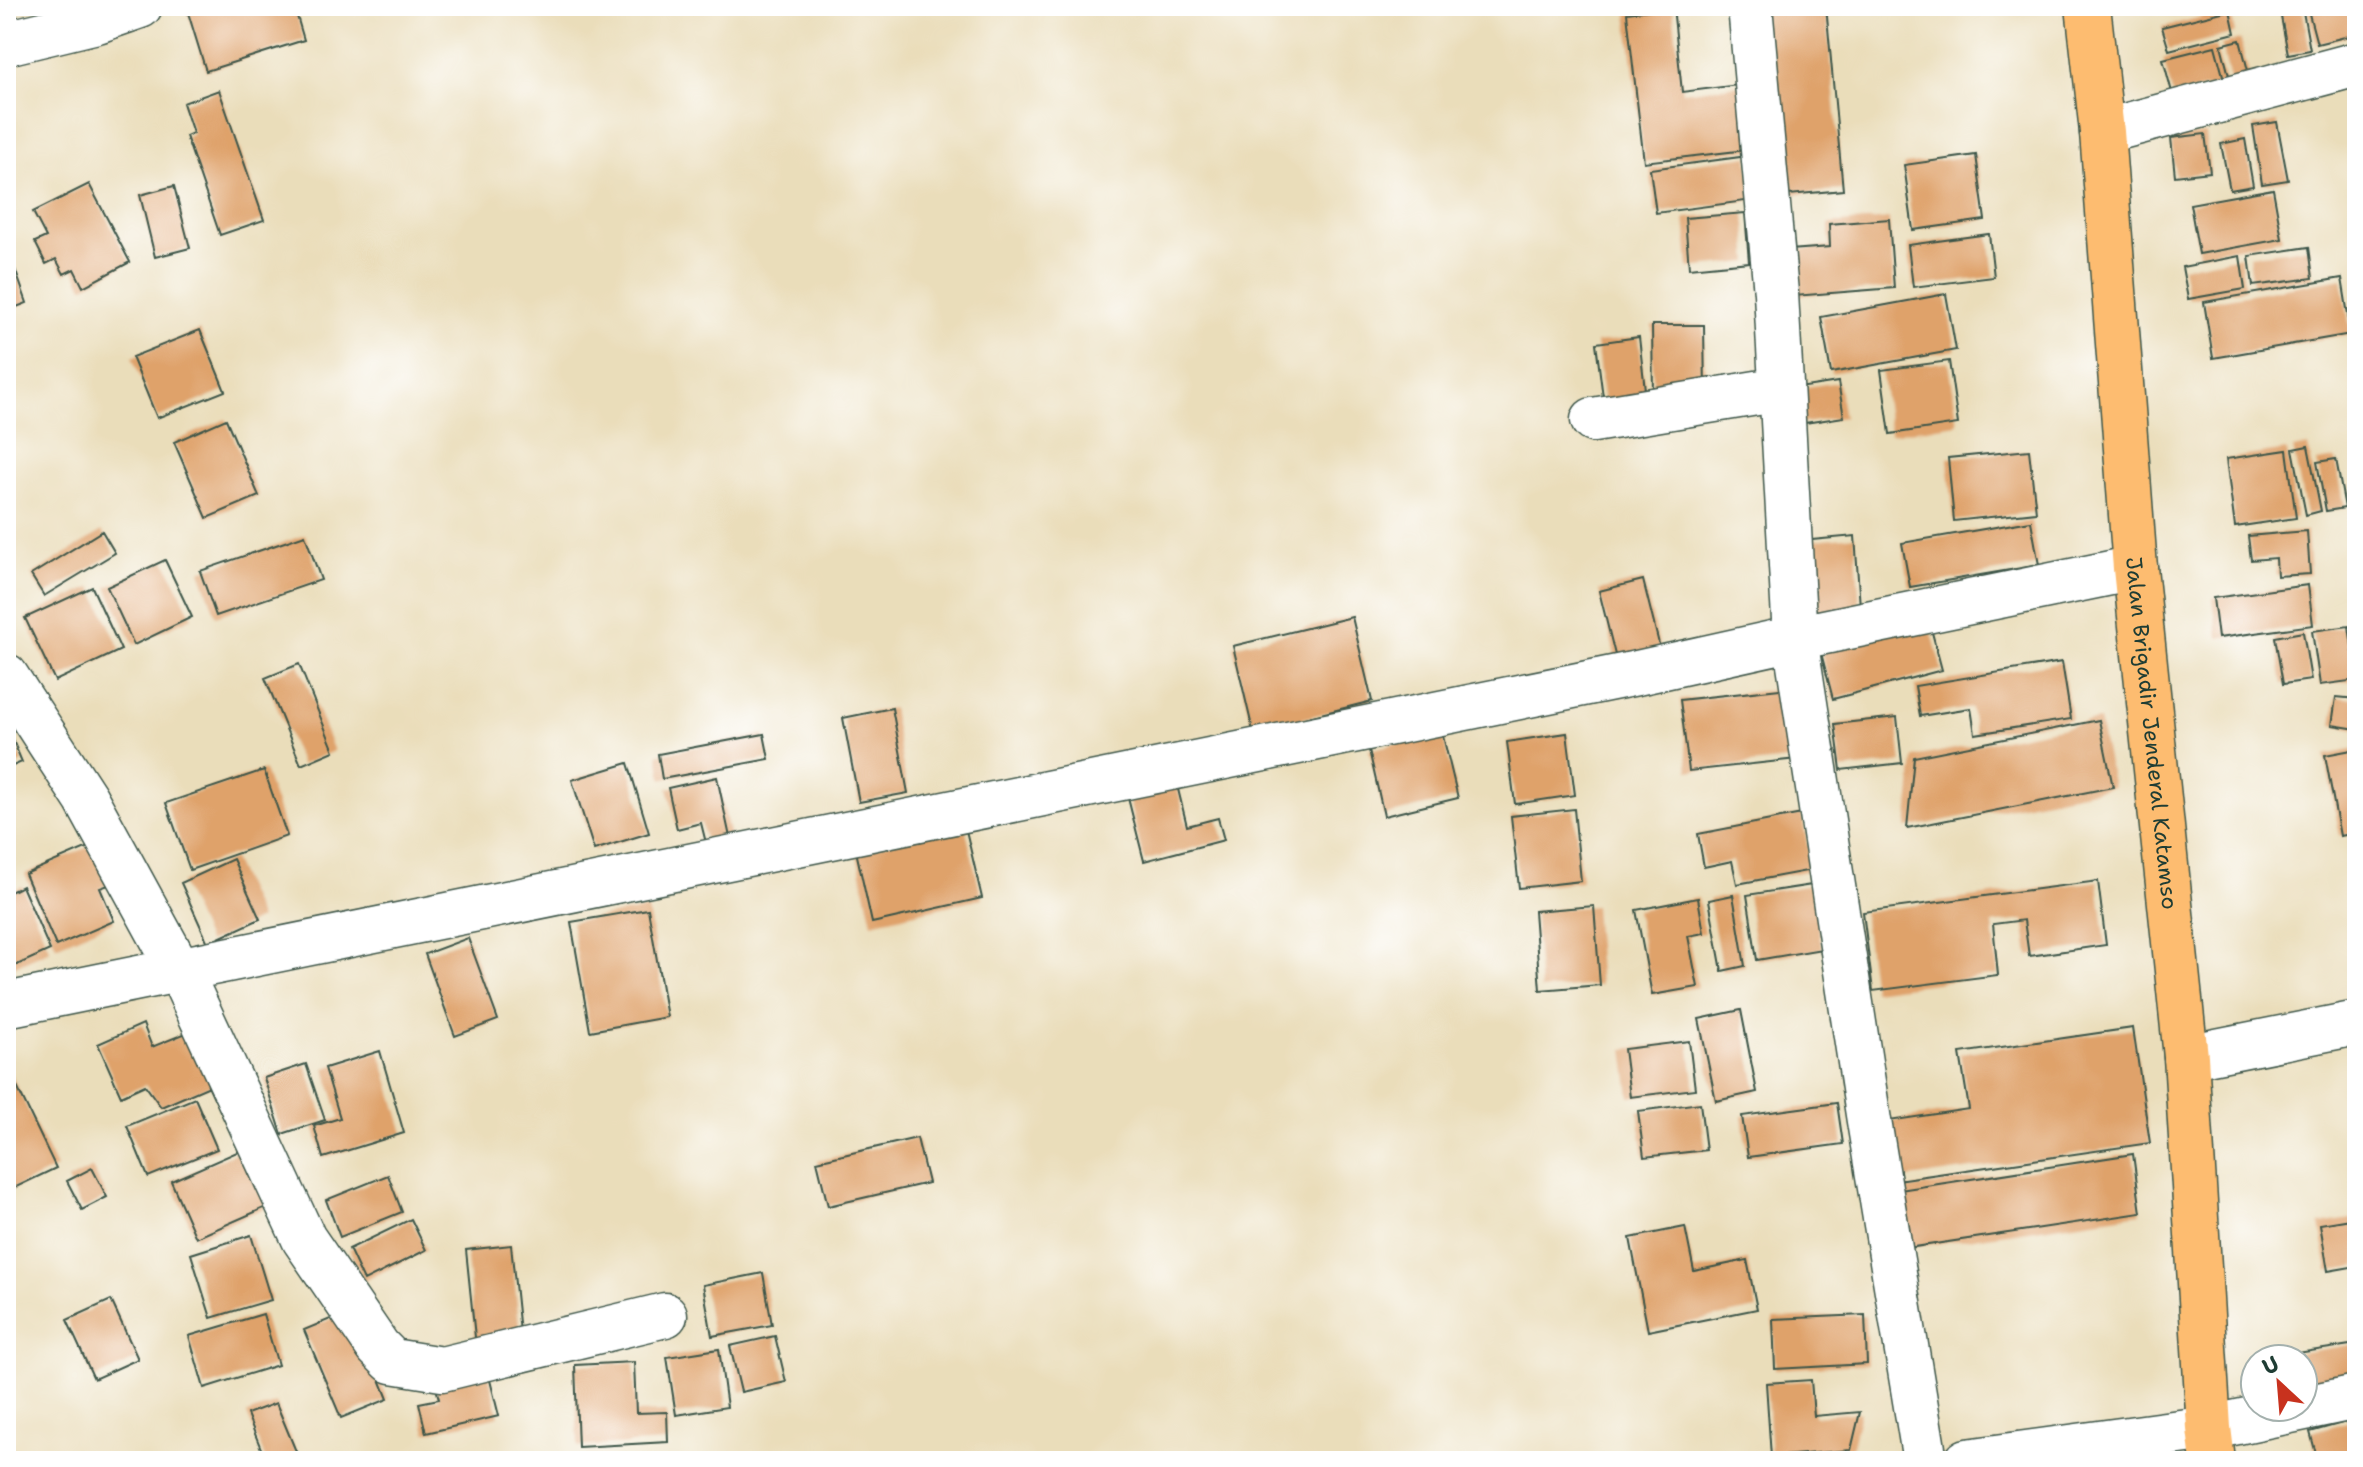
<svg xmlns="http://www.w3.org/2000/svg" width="2363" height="1467" font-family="'Shantell Sans',sans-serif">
<rect width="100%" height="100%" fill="#fff"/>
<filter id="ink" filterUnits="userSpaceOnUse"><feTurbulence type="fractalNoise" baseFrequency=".0125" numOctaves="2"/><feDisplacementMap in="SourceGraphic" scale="16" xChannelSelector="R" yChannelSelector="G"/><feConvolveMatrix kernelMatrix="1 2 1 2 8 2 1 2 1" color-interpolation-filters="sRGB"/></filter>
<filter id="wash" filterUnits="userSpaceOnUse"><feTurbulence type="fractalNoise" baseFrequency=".006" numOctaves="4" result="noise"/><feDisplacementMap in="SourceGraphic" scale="32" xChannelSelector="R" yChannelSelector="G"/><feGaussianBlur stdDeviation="1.8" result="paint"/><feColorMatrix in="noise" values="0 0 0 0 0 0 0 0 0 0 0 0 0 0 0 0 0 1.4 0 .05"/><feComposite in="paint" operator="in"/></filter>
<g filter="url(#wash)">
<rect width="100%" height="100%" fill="#eaddba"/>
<g id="blocks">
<path fill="#dfa26b" d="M186,6H294L304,40L206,71Z
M1816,6H1826L1843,190L1778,196L1760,12Z
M2173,6H2205L2206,8L2174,12Z
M2279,6H2302L2310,50L2288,54Z
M2307,6H2350L2357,34L2317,44Z
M1673,7L1682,92L1746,84L1754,149L1644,162L1627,13Z
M2230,10L2235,33L2169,50L2162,27Z
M2240,40L2251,82L2232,87L2221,45Z
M2215,46L2225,83L2173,96L2163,59Z
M219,90L264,220L220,235L186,136L193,133L183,103Z
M2277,122L2288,180L2262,184L2253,126Z
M2205,134L2210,172L2175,176L2171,138Z
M2245,139L2253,186L2230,190L2221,144Z
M1976,155L1985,220L1913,230L1904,165Z
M1748,156L1753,200L1656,213L1650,169Z
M89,184L130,262L83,287L74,269L64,274L56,259L46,264L35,242L46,237L33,212Z
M174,186L190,248L155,257L140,195Z
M2273,189L2282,239L2199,254L2190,204Z
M1745,213L1749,262L1689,268L1685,218Z
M1889,219L1894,288L1794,296L1790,250L1830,247L1829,224Z
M1989,234L1994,277L1913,287L1908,245Z
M2309,247L2313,278L2253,286L2249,256Z
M9,252L27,303L6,311V253Z
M2240,256L2245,289L2188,299L2182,267Z
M2342,278L2351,334L2213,358L2204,302Z
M1946,294L1956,350L1831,373L1821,317Z
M1652,325H1704L1705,394L1653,395Z
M200,330L225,391L157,418L132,357Z
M1639,337L1646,399L1604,405L1596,343Z
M1949,361L1958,424L1890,434L1881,370Z
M1838,382L1844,417L1798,424L1792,389Z
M226,419L259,496L207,518L174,442Z
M2308,446L2321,511L2306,515L2293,449Z
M2029,450L2036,512L1954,521L1948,458Z
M2287,450L2296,518L2235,527L2226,459Z
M2336,459L2345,508L2326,511L2317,462Z
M2031,521L2039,565L1910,587L1902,543Z
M102,531L115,553L44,596L31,575Z
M2307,531L2310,574L2277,576L2276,558L2251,560L2248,536Z
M305,535L321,580L216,616L200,571Z
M1855,536L1860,607L1806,612L1801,541Z
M165,560L192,617L134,645L107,587Z
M1643,580L1660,648L1616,659L1599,591Z
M2308,585L2313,625L2218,638L2213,598Z
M92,587L121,650L55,681L25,618Z
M1352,617L1372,701L1253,731L1233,646Z
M1929,621L1942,670L1833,699L1820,649Z
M2349,626L2357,680L2320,685L2312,631Z
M2303,632L2311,680L2283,684L2275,637Z
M2062,662L2071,719L1975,734L1971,708L1920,716L1915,686Z
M299,664L334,751L301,765L265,678Z
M1789,688L1797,759L1689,771L1680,700Z
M2336,697L2357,699V729L2332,725Z
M892,708L908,793L859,802L843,718Z
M1897,717L1902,763L1841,770L1835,724Z
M2099,720L2113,787L1907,828L1914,757Z
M6,724L22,762L6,769Z
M1442,732L1458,798L1384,816L1369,750Z
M1567,733L1575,795L1515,804L1507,742Z
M764,734L769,759L662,779L658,754Z
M2357,749V833L2340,836L2325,755Z
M628,763L649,833L594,850L572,780Z
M264,770L287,836L190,870L166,803Z
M717,777L731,842L707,847L701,823L677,829L668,788Z
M1176,781L1187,826L1218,818L1224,840L1144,861L1127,794Z
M1574,809L1581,881L1519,888L1511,816Z
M1802,814L1812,870L1737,884L1732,861L1704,867L1698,834Z
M965,826L982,898L872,923L856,851Z
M100,842L117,882L100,888L114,921L56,946L25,874Z
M233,859L260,919L208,943L181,883Z
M2098,881L2106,945L2029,956L2024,920L1993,924L1998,975L1873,991L1863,912Z
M1812,885L1822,949L1757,960L1747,895Z
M22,886L50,950L6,970V894Z
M1733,895L1745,966L1722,971L1709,900Z
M1698,898L1704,933L1688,936L1698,987L1652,995L1636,910Z
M1594,906L1600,985L1540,990L1534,911Z
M648,909L667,1017L590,1031L571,922Z
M468,938L498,1020L455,1036L425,954Z
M1741,1010L1757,1092L1716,1101L1699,1019Z
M143,1024L152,1047L196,1029L219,1082L161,1107L145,1085L121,1096L98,1044Z
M2133,1028L2150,1143L1890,1181L1882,1122L1969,1109L1960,1053Z
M1689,1041L1695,1089L1630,1097L1624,1049Z
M380,1051L404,1133L323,1158L314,1126L340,1118L325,1068Z
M6,1064L56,1168L12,1189L6,1177Z
M306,1064L325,1120L282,1134L264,1078Z
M195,1098L217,1149L148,1177L127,1126Z
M1700,1103L1706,1150L1644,1157L1638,1111Z
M1837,1103L1843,1144L1748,1157L1742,1116Z
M917,1138L928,1183L828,1206L817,1161Z
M246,1148L271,1205L196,1238L171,1181Z
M2133,1154L2141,1213L1901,1249L1893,1191Z
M92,1168L107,1197L82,1210L67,1181Z
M388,1175L402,1212L340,1237L326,1200Z
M2357,1218V1266L2328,1271L2320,1224Z
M411,1219L426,1250L364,1281L349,1249Z
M1685,1227L1694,1271L1747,1260L1757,1309L1648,1331L1630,1238Z
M251,1235L271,1300L211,1318L191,1254Z
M511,1245L521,1342L476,1347L466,1250Z
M763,1273L772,1325L712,1336L703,1285Z
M111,1300L138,1359L94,1379L67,1320Z
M352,1310L388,1399L341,1418L304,1330Z
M263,1314L278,1365L204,1388L189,1336Z
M1865,1315L1867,1364L1775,1369L1773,1319Z
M775,1336L786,1382L741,1392L730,1346Z
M2357,1344V1384L2303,1391V1359H2298L2297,1353Z
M719,1349L727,1407L676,1415L667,1357Z
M634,1362L636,1413L667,1412L668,1442L578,1447L575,1365Z
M487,1368L499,1416L426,1433L419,1403L439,1399L434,1381Z
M1811,1380L1814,1416L1860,1412L1851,1450L1771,1457L1766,1383Z
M276,1403L300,1461H266L247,1414Z
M2357,1419V1461H2318L2310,1432Z"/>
</g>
</g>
<g filter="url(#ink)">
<use href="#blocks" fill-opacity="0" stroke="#3d5548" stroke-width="2"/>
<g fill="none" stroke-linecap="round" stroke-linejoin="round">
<defs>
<path id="minor" d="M1750,6L1776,293L1795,638L1869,1121L1925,1461
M6,43L97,21L140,6
M2102,132L2357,64
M1593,420L1781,389
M6,676L86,799L180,971L304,1239L378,1347L392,1361L442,1369L665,1315
M6,1005L1637,673L1795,638L2135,568
M2186,1057L2357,1023
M1967,1461L2209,1428L2357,1397"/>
<g id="major">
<path id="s1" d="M2088,6L2102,132L2135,568L2186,1057L2209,1428L2213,1461"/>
</g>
</defs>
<use href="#minor" stroke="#3d5548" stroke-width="47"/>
<use href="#major" stroke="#3d5548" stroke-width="47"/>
<use href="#minor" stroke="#fff" stroke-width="44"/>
<use href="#major" stroke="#fdbc70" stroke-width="44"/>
</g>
</g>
<g text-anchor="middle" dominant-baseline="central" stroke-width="6" stroke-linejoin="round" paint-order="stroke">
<g font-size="22" fill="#1f3d34" stroke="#fff">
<text stroke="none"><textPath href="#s1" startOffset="730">Jalan Brigadir Jenderal Katamso</textPath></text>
</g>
</g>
<rect width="2363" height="1467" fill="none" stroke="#fff" stroke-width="32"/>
<g transform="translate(2279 1383) rotate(334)"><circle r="38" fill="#ffffff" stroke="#a5b1ae" stroke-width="2"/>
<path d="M0-6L14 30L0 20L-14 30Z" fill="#c8321e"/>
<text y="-12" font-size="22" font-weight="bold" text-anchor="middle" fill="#1f3d34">U</text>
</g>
</svg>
